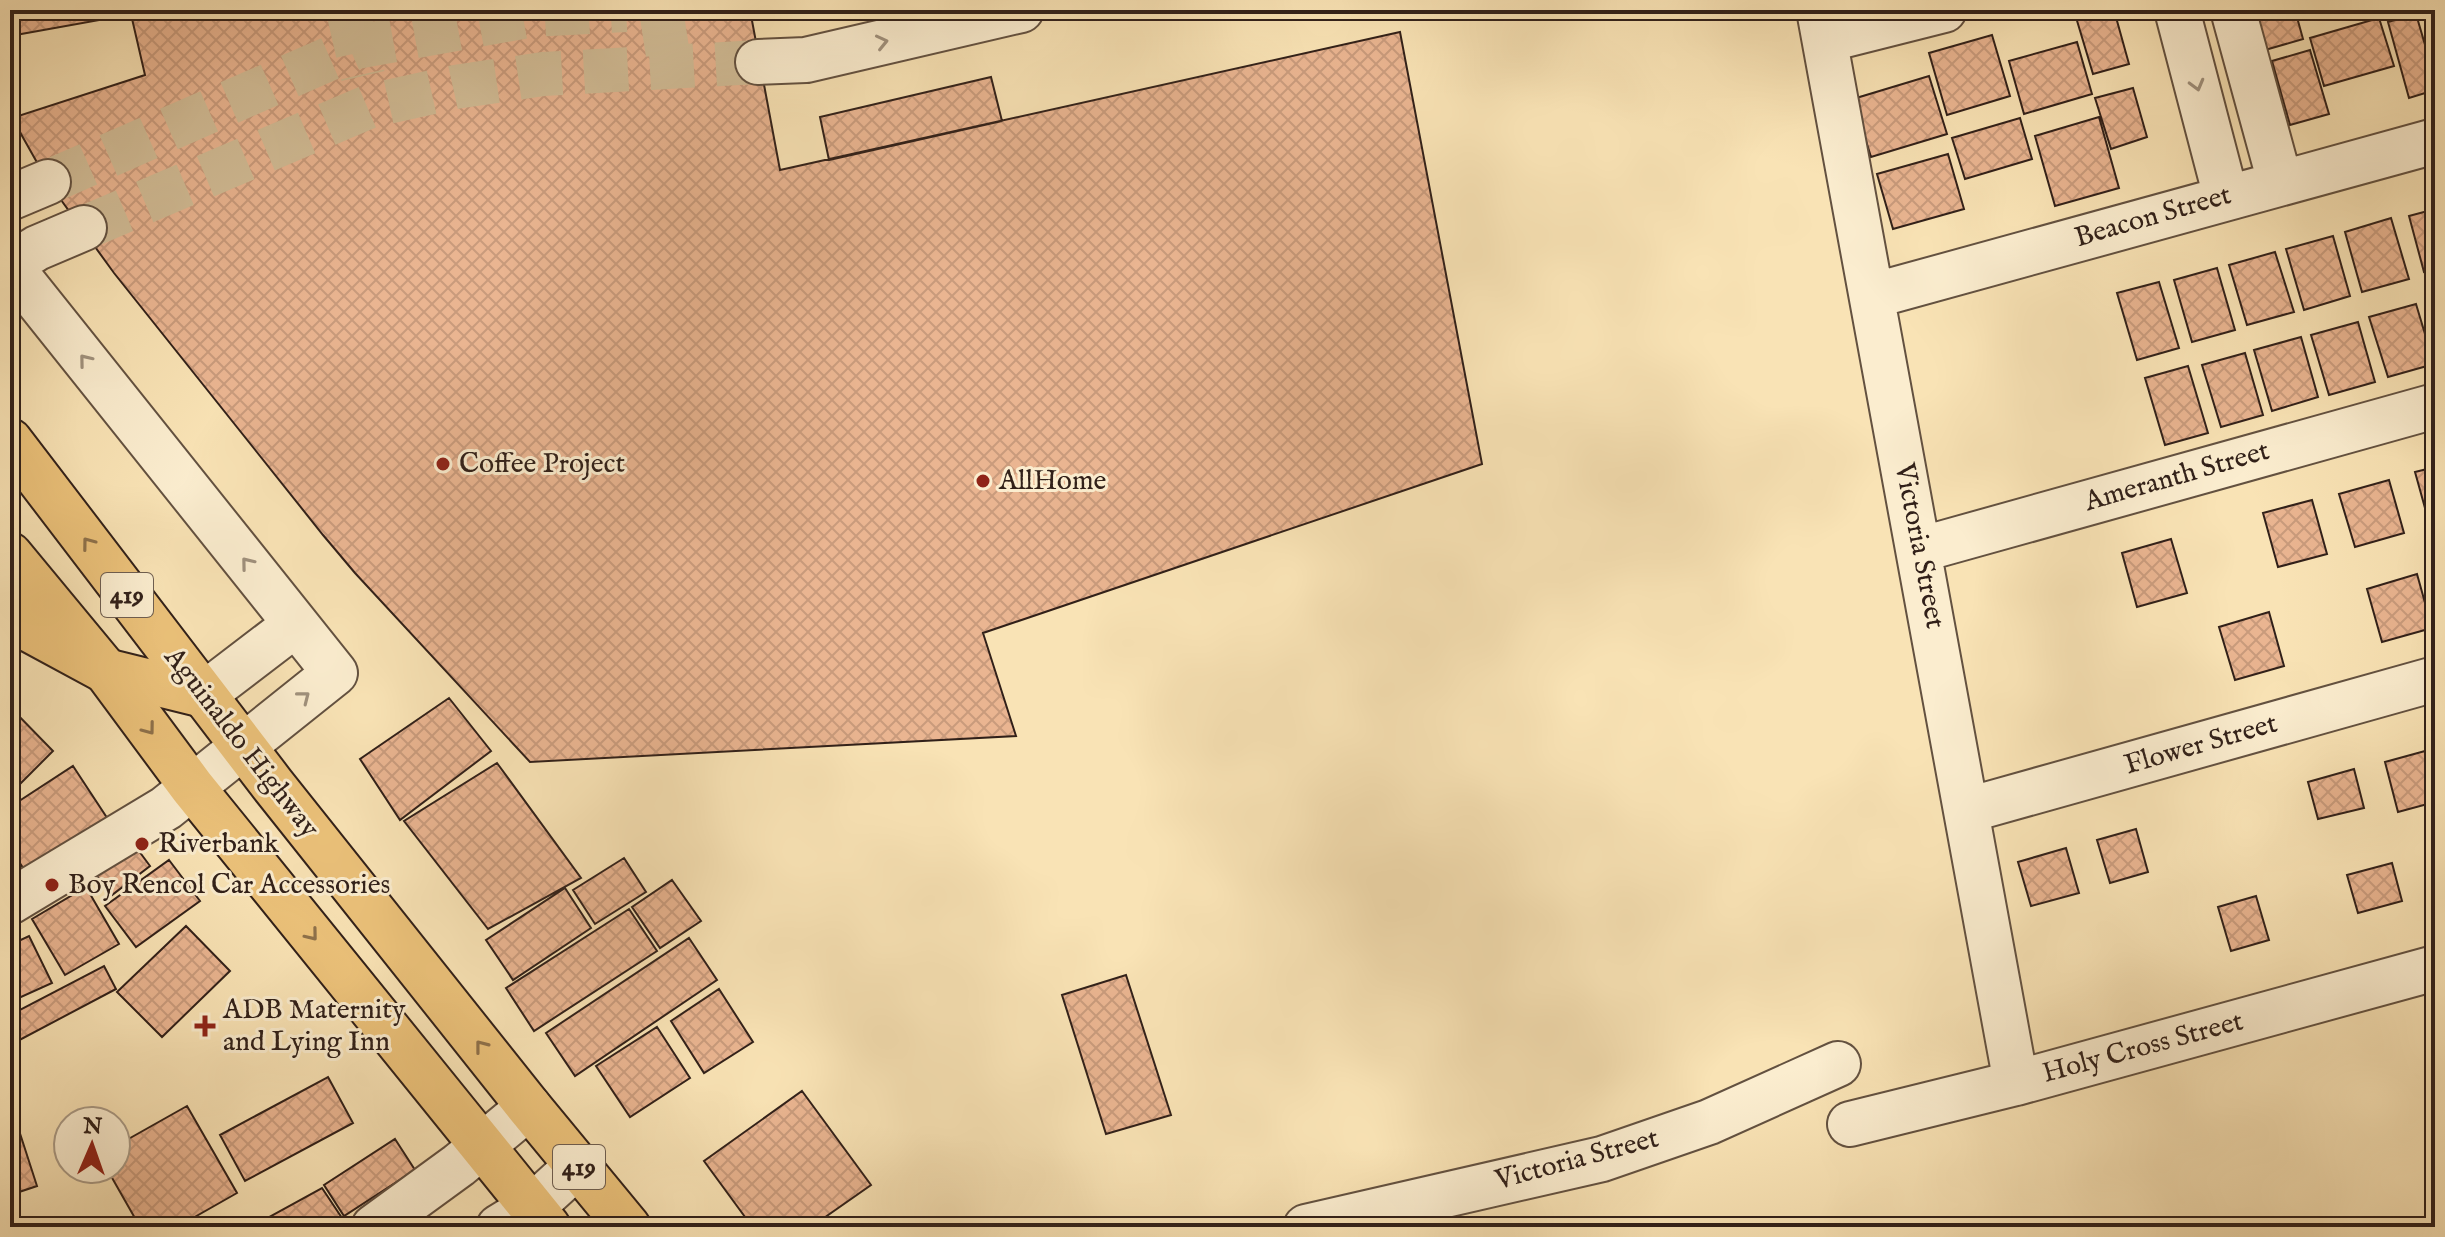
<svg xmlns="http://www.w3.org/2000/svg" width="2445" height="1237" font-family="'IM FELL English',serif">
<defs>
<pattern id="building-cross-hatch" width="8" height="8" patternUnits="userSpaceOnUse" patternTransform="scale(2)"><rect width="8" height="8" fill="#eab591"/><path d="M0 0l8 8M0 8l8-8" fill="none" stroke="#c99b7c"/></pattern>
</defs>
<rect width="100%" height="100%" fill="#f9e3b5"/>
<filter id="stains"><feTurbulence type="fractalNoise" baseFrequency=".0025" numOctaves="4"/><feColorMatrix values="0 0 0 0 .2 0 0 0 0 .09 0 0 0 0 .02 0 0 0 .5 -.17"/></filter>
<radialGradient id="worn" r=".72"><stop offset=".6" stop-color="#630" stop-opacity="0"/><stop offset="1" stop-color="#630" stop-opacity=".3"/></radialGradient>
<path fill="url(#building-cross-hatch)" stroke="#312019" stroke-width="2" d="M10,10H103L105,19L10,36Z
M130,10H750L780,170L1400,32L1482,464L983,633L1016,736L530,762L355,573L323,535L114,273L48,182L12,118L145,75Z
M2088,10H2114L2129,64L2093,74L2075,14Z
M2254,10H2295L2303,39L2265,50Z
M2298,10H2332L2301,19Z
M2416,14L2435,79V90L2409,98L2388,22Z
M2379,18L2394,66L2324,86L2310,38Z
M1992,35L2010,96L1947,115L1929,53Z
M2077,42L2092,94L2024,114L2009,61Z
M2310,50L2329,114L2290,125L2272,61Z
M1929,76L1947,134L1871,157L1853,99Z
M991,77L1002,121L829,160L820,117Z
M2133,88L2147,137L2111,149L2095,98Z
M2099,117L2119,188L2055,206L2035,136Z
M2020,118L2032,159L1965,179L1952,138Z
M1948,154L1964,209L1893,229L1877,174Z
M2435,209V269L2424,272L2409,216Z
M2391,218L2409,279L2362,292L2345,232Z
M2333,236L2350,296L2304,310L2286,249Z
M2275,252L2294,312L2247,325L2229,265Z
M2217,268L2235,330L2192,342L2174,280Z
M2159,282L2179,348L2137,360L2117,293Z
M2416,304L2434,364L2388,377L2369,317Z
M2358,322L2375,382L2329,395L2311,335Z
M2301,337L2318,397L2272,411L2254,350Z
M2245,353L2263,415L2221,427L2202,365Z
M2188,366L2208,433L2165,445L2145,378Z
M2435,467V525L2430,526L2415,472Z
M2389,480L2404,533L2355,547L2339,494Z
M2312,500L2327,554L2278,567L2263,513Z
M2171,539L2187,593L2137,607L2122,553Z
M2417,574L2432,628L2382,642L2367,589Z
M2269,612L2284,666L2235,680L2219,627Z
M449,698L491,751L400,820L360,759Z
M10,707L53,751L10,794Z
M2425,751L2435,789V802L2398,812L2385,762Z
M497,763L581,878L488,929L404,821Z
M73,766L115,830L33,883L10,848V807Z
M2354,769L2364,808L2318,819L2308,782Z
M2136,829L2148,872L2110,883L2097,840Z
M130,839L150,866L112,895L91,869Z
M2066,848L2079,893L2031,906L2018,862Z
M624,858L646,892L595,924L573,890Z
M169,860L200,901L136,947L105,906Z
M2392,863L2402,901L2358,913L2347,875Z
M672,880L701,921L660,948L632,907Z
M86,887L119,944L65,975L32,919Z
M565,888L591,928L513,980L486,940Z
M2256,896L2269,940L2231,951L2218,907Z
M629,909L657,951L534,1031L506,988Z
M186,926L230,971L162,1037L117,992Z
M29,936L52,983L10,1002V945Z
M689,938L717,980L575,1076L546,1033Z
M104,966L116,989L10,1045V1015Z
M1126,975L1171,1115L1106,1134L1062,995Z
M719,989L753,1042L704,1073L671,1021Z
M657,1027L690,1078L630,1117L596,1066Z
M328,1077L353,1123L245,1181L220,1135Z
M802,1091L871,1185L811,1227H731L745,1217L704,1161Z
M187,1106L237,1193L177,1227H140L107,1169H116V1146Z
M15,1118L37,1186L10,1195V1120Z
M395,1139L415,1170L344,1216L324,1185Z
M322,1188L348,1227H251Z"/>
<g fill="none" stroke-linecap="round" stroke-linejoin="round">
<path stroke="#d1bc96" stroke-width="44" stroke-dasharray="44 22" stroke-linecap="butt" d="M348,10L363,76
M661,10L670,68
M48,182L356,47L533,15L626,10
M84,228L370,106L455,87L543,74L758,62"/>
<defs>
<path id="minor" d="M1819,10L2016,1083
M2177,10L2226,197
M2233,10L2280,182
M1825,40L1944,10
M758,62L806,60L1021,10
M10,198L48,182
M10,265L37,248L84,228
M10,266L335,673L166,808L10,902
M1872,296L2435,141
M1919,550L2435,406
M203,695L296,624
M1968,810L2435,679
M1850,1124L2016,1083L2435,968
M374,1227L459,1165L529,1107
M499,1227L532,1207L578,1165
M1306,1227L1602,1159L1709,1122L1838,1064"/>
<path id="major" d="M10,619L106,671L203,695"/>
<path id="highway" d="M10,441L272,784L529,1107L628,1227
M10,555L106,671L192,787L548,1227"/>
</defs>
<use href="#minor" stroke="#635140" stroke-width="48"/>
<use href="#major" stroke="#312019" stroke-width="48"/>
<use href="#highway" stroke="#312019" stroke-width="48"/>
<use href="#minor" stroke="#fbedcf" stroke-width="44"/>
<use href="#major" stroke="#ecc27a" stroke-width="44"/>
<use href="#highway" stroke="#ecc27a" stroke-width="44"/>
</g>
<defs><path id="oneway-chevron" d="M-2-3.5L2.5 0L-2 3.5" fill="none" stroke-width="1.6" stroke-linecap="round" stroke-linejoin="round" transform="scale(2)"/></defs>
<g stroke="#a0917d">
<use href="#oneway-chevron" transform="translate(882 42) rotate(-13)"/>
<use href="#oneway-chevron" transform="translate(2197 85) rotate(75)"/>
<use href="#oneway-chevron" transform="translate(85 360) rotate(-129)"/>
<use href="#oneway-chevron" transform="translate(247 563) rotate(-129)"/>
<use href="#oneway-chevron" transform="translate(304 697) rotate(-38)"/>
</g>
<g stroke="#8e714a">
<use href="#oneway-chevron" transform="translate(88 543) rotate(-127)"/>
<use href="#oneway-chevron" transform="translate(149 729) rotate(53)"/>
<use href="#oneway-chevron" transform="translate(312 935) rotate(51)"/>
<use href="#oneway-chevron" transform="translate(481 1046) rotate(-128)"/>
</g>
<g fill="#8f2418" stroke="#fbedcf" stroke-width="3">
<circle cx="443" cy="464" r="8"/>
<circle cx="983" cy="481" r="8"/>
<circle cx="142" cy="844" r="8"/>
<circle cx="52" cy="885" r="8"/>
<path d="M201 1014h8v8h8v8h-8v8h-8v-8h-8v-8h8z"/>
</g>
<g text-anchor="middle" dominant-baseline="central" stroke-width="6" stroke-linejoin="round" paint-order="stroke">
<g fill="#fbedcf" stroke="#6e5e50" stroke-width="2">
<rect x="101" y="573" width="52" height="44" rx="6"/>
<rect x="553" y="1145" width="52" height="44" rx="6"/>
</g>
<g font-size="26" font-weight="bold" fill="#312019">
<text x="127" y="595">419</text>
<text x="579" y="1167">419</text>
</g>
<g font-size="28" fill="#312019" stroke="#fbedcf">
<text transform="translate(2153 217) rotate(-16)">Beacon Street</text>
<text transform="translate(2177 477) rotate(-16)">Ameranth Street</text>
<text transform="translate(1919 546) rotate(79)">Victoria Street</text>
<text transform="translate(241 743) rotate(52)">Aguinaldo Highway</text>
<text transform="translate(2201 745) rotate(-16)">Flower Street</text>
<text transform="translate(2143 1048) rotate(-15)">Holy Cross Street</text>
<text transform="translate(1577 1160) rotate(-15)">Victoria Street</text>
</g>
<g font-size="28" fill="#312019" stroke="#fbedcf" text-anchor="start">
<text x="459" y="464">Coffee Project</text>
<text x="999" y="481">AllHome</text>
<text x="158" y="844">Riverbank</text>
<text x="68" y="885">Boy Rencol Car Accessories</text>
<text x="223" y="1010">ADB Maternity<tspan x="223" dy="32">and Lying Inn</tspan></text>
</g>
</g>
<rect width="2445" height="1237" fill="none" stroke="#f9e3b5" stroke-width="40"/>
<rect x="12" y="12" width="2421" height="1213" fill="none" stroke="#312019" stroke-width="4"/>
<rect x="20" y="20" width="2405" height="1197" fill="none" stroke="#312019" stroke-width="2"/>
<g transform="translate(92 1145) rotate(2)"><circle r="38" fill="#fbedcf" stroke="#aa9b86" stroke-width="2"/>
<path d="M0-6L14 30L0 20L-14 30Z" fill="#8f2418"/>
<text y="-12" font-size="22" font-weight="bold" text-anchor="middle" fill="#312019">N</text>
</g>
<rect width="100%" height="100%" filter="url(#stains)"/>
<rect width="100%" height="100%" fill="url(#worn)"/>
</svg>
